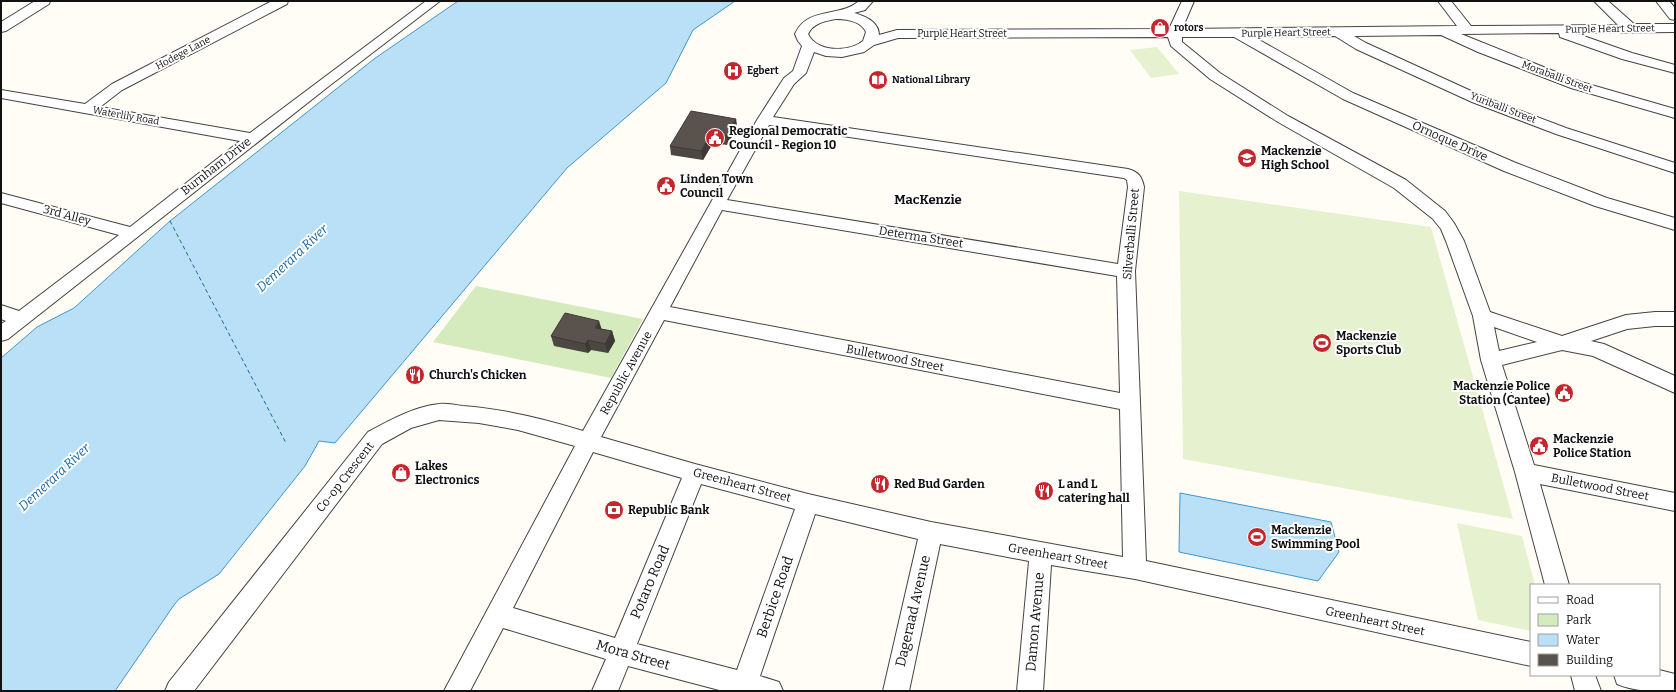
<svg xmlns="http://www.w3.org/2000/svg" width="1676" height="692" font-family="Bitter,serif">
<rect width="100%" height="100%" fill="#fffdf5"/>
<path fill="#d5ebbd" fill-rule="evenodd" d="M476,286L643,319L611,378L433,342ZM615,341L591,350L588,353L554,345Z"/>
<path fill="#e6f2cf" d="M1157,47L1179,74L1151,78L1130,50Z
M1179,191L1431,227L1513,519L1183,459Z
M1457,523L1522,536L1535,585H1531V631L1478,620Z"/>
<path fill="#b9e0f7" stroke="#3f96cf" d="M458,1H735L693,30L666,83L567,168L335,443L319,441L305,466L219,574L179,599L174,605L115,691H1V358L37,327L74,308L170,221L374,59Z
M1180,493L1331,522L1339,552L1318,581L1179,552Z"/>
<g fill="none" stroke-linecap="round" stroke-linejoin="round">
<path stroke="#1768a6" stroke-width="1" stroke-dasharray="4 3" stroke-linecap="butt" d="M170,221L286,443"/>
<defs>
<path id="minor" d="M35,1H50L49,4L6,31L1,32V22Z
M272,1H288L287,4L122,90L100,107L250,133L426,1H440L329,86L8,339L1,341V324L6,321L1,319V305L19,311L119,235L1,203V193L130,227L240,141L1,98V90L85,104L112,84Z
M859,1H873L865,10L854,13C865,16 879,22 879,35L897,30L1169,29L1182,1H1194L1182,29L1457,26L1438,1H1451L1471,26L1618,25L1594,1H1608L1634,24H1675V32L1575,33L1632,53L1675,65V73L1622,59L1560,37L1559,33L1461,34L1581,82L1675,109V118L1571,88L1478,52L1441,35L1354,36L1366,43L1482,96L1566,128L1675,163V173L1556,134L1472,102L1356,49L1335,36L1254,37L1353,93L1516,163L1607,198L1675,218V230L1595,206L1504,171L1343,99L1234,37H1182V42L1220,73L1288,116L1406,180L1445,211L1454,223L1464,241L1490,312L1562,336L1626,315L1655,312H1675V326H1655L1627,329L1591,341L1604,344L1675,376V393L1593,356L1562,350L1502,365L1534,465L1675,493V511L1540,484L1569,585H1545L1515,472L1481,360L1473,316L1446,241L1441,229L1433,219L1394,188L1278,122L1210,79L1171,46L1168,37L898,38L874,45L864,52L842,57L826,56L814,52L806,73L794,84L773,117L1128,169C1139,172 1142,177 1144,187L1135,271L1146,561L1531,642V666L1135,579L1051,565L1043,691H1017L1029,561L940,544L909,691H883L918,539L815,514L760,676L779,682L783,691H723L628,666L618,691H592L606,659L503,628L470,691H444L575,446L518,430L479,423L439,420L411,428L382,444L194,691H165L169,682L368,432C390,420 413,407 439,404C446,403 455,405 463,406C504,409 545,419 583,431L757,120L784,78L793,71L802,46L798,41L795,34C807,6 840,18 859,1ZM836,19C846,19 861,21 866,32L863,41C849,52 817,53 808,34C813,23 825,21 836,19ZM769,125L1124,178L1127,180L1128,187L1118,264L727,200ZM722,210L1117,276L1120,393L670,307ZM664,320L1120,409L1123,557L931,522L808,494L695,464L601,437ZM1494,327L1537,342L1499,351ZM593,452L682,478L615,638L513,608ZM701,484L795,509L737,670L637,644Z
M1656,1H1669L1675,8V20L1670,19Z
M1659,670L1675,674V691C1655,691 1636,692 1617,684L1614,675H1659Z
M1571,675H1595L1601,691H1575Z"/>
</defs>
<use href="#minor" stroke="#444" stroke-width="2"/>
<use href="#minor" fill="#fff" fill-rule="evenodd"/>
</g>
<path fill="#4d4742" d="M736,119L737,128L727,145L713,143L703,160L671,155L670,146Z
M602,329L612,331L615,341L608,353L591,350L588,353L554,346L551,336Z"/>
<path fill="#3f3936" d="M736,119L737,128L727,145L726,136Z
M712,133L713,143L703,160L701,151Z
M599,321L602,330L595,328Z
M612,331L615,341L608,353L605,344Z
M588,340L591,350L588,353L585,344Z"/>
<path fill="#5a524d" stroke="#3f3936" d="M691,111L736,119L726,136L712,133L701,151L670,146Z
M565,313L599,321L595,328L612,331L605,344L588,340L585,344L551,336Z"/>
<defs>
<symbol id="shop-disc" viewBox="-11 -11 22 22"><circle r="9.5" fill="#c4262e" stroke="#fff"/><path d="M-5-2.5h2.3a2.7 3.5 0 0 1 5.4 0H5L5.5 6h-11ZM-1.5-2.5h3a1.5 2.3 0 0 0-3 0Z" fill="#fff"/></symbol>
<symbol id="hospital-disc" viewBox="-11 -11 22 22"><circle r="9.5" fill="#c4262e" stroke="#fff"/><path d="M-5-5h3v3.5h4V-5h3V5h-3V1.5h-4V5h-3Z" fill="#fff"/></symbol>
<symbol id="library-disc" viewBox="-11 -11 22 22"><circle r="9.5" fill="#c4262e" stroke="#fff"/><path d="M-6-4Q-3-5.5-.7-3.5V5Q-3 3-6 4ZM6-4Q3-5.5 .7-3.5V5Q3 3 6 4Z" fill="#fff"/></symbol>
<symbol id="civic-disc" viewBox="-11 -11 22 22"><circle r="9.5" fill="#c4262e" stroke="#fff"/><path d="M-.6-6.5H3V-4.5H.6V-3L4-1V1h2V6H-6V1h2V-1L-.6-3ZM-1.2 2.5V6h2.4V2.5Z" fill="#fff"/></symbol>
<symbol id="school-disc" viewBox="-11 -11 22 22"><circle r="9.5" fill="#c4262e" stroke="#fff"/><path d="M0-5L7-2L0 1L-7-2ZM-4 1L0 2.5L4 1V4Q0 6-4 4Z" fill="#fff"/></symbol>
<symbol id="stadium-disc" viewBox="-11 -11 22 22"><circle r="9.5" fill="#c4262e" stroke="#fff"/><path d="M0-5a6.5 5 0 1 0 0 10a6.5 5 0 1 0 0-10ZM-3.5-1.8h7v3.6h-7Z" fill="#fff"/></symbol>
<symbol id="restaurant-disc" viewBox="-11 -11 22 22"><circle r="9.5" fill="#c4262e" stroke="#fff"/><path d="M-5-6h1v4h1v-4h1v4h1v-4h1v5L-1.5 .5V6h-2V.5L-5-1ZM5-6V6H3V1.5H1.5Q1.5-4 5-6Z" fill="#fff"/></symbol>
<symbol id="bank-disc" viewBox="-11 -11 22 22"><circle r="9.5" fill="#c4262e" stroke="#fff"/><path d="M-6-4H6V4H-6ZM0-2.3a2.3 2.3 0 1 0 0 4.6a2.3 2.3 0 1 0 0-4.6Z" fill="#fff"/></symbol>
</defs>
<g fill-rule="evenodd">
<use href="#shop-disc" x="1149" y="17" width="22" height="22"/>
<use href="#hospital-disc" x="722" y="60" width="22" height="22"/>
<use href="#library-disc" x="867" y="69" width="22" height="22"/>
<use href="#civic-disc" x="704" y="127" width="22" height="22"/>
<use href="#school-disc" x="1236" y="147" width="22" height="22"/>
<use href="#civic-disc" x="655" y="175" width="22" height="22"/>
<use href="#stadium-disc" x="1311" y="332" width="22" height="22"/>
<use href="#restaurant-disc" x="404" y="364" width="22" height="22"/>
<use href="#civic-disc" x="1553" y="382" width="22" height="22"/>
<use href="#civic-disc" x="1528" y="435" width="22" height="22"/>
<use href="#shop-disc" x="390" y="462" width="22" height="22"/>
<use href="#restaurant-disc" x="869" y="473" width="22" height="22"/>
<use href="#restaurant-disc" x="1033" y="480" width="22" height="22"/>
<use href="#bank-disc" x="603" y="499" width="22" height="22"/>
<use href="#stadium-disc" x="1246" y="526" width="22" height="22"/>
</g>
<g text-anchor="middle" dominant-baseline="central" stroke-width="4" stroke-linejoin="round" paint-order="stroke">
<g font-size="10" font-weight="bold" fill="#111" stroke="#fff" text-anchor="start">
<text x="1174" y="28">rotors</text>
<text x="747" y="71">Egbert</text>
<text x="892" y="80">National Library</text>
</g>
<g font-size="10" fill="#111" stroke="#fff">
<text transform="translate(1610 29) rotate(-1)">Purple Heart Street</text>
<text transform="translate(1286 33) rotate(-1)">Purple Heart Street</text>
<text x="962" y="34">Purple Heart Street</text>
<text transform="translate(183 53) rotate(-28)">Hodege Lane</text>
<text transform="translate(1557 77) rotate(20)">Moraballi Street</text>
<text transform="translate(1503 108) rotate(21)">Yuriballi Street</text>
<text transform="translate(126 116) rotate(10)">Waterlily Road</text>
</g>
<g font-size="12" font-weight="bold" fill="#111" stroke="#fff" text-anchor="start">
<text x="729" y="131">Regional Democratic<tspan x="729" dy="14">Council - Region 10</tspan></text>
<text x="1261" y="151">Mackenzie<tspan x="1261" dy="14">High School</tspan></text>
<text x="680" y="179">Linden Town<tspan x="680" dy="14">Council</tspan></text>
<text x="1336" y="336">Mackenzie<tspan x="1336" dy="14">Sports Club</tspan></text>
<text x="429" y="375">Church's Chicken</text>
<text x="1550" y="386" text-anchor="end">Mackenzie Police<tspan x="1550" dy="14">Station (Cantee)</tspan></text>
<text x="1553" y="439">Mackenzie<tspan x="1553" dy="14">Police Station</tspan></text>
<text x="415" y="466">Lakes<tspan x="415" dy="14">Electronics</tspan></text>
<text x="894" y="484">Red Bud Garden</text>
<text x="1058" y="484">L and L<tspan x="1058" dy="14">catering hall</tspan></text>
<text x="628" y="510">Republic Bank</text>
<text x="1271" y="530">Mackenzie<tspan x="1271" dy="14">Swimming Pool</tspan></text>
</g>
<g font-size="12" fill="#111" stroke="#fff">
<text transform="translate(1450 141) rotate(24)">Ornoque Drive</text>
<text transform="translate(216 166) rotate(-38)">Burnham Drive</text>
<text transform="translate(67 215) rotate(15)">3rd Alley</text>
<text transform="translate(1131 234) rotate(-85)">Silverballi Street</text>
<text transform="translate(921 237) rotate(9)">Determa Street</text>
<text transform="translate(895 358) rotate(11)">Bulletwood Street</text>
<text transform="translate(626 373) rotate(-61)">Republic Avenue</text>
<text transform="translate(345 477) rotate(-52)">Co-op Crescent</text>
<text transform="translate(742 485) rotate(15)">Greenheart Street</text>
<text transform="translate(1600 487) rotate(11)">Bulletwood Street</text>
<text transform="translate(1058 556) rotate(10)">Greenheart Street</text>
<text transform="translate(1375 621) rotate(12)">Greenheart Street</text>
</g>
<g font-size="13" font-weight="bold" fill="#111" stroke="#fff">
<text x="928" y="199">MacKenzie</text>
</g>
<g font-size="13" font-style="italic" fill="#1768a6" stroke="#fff">
<text transform="translate(292 258) rotate(-43)">Demerara River</text>
<text transform="translate(54 477) rotate(-43)">Demerara River</text>
</g>
<g font-size="14" fill="#111" stroke="#fff">
<text transform="translate(650 582) rotate(-67)">Potaro Road</text>
<text transform="translate(775 597) rotate(-71)">Berbice Road</text>
<text transform="translate(913 611) rotate(-77)">Dageraad Avenue</text>
<text transform="translate(1035 622) rotate(-85)">Damon Avenue</text>
<text transform="translate(633 655) rotate(16)">Mora Street</text>
</g>
</g>
<rect width="1676" height="692" fill="none" stroke="#111111" stroke-width="4"/>
<rect x="1530" y="584" width="130" height="92" fill="#ffffff" stroke="#a0a0a0"/>
<rect x="1538" y="597" width="20" height="6" fill="#ffffff" stroke="#a0a0a0"/>
<text x="1566" y="604" font-size="12" fill="#111111">Road</text>
<rect x="1538" y="614" width="20" height="12" fill="#d5ebbd" stroke="#a0a0a0"/>
<text x="1566" y="624" font-size="12" fill="#111111">Park</text>
<rect x="1538" y="634" width="20" height="12" fill="#b9e0f7" stroke="#a0a0a0"/>
<text x="1566" y="644" font-size="12" fill="#111111">Water</text>
<rect x="1538" y="654" width="20" height="12" fill="#5a524d" stroke="#a0a0a0"/>
<text x="1566" y="664" font-size="12" fill="#111111">Building</text>
</svg>
